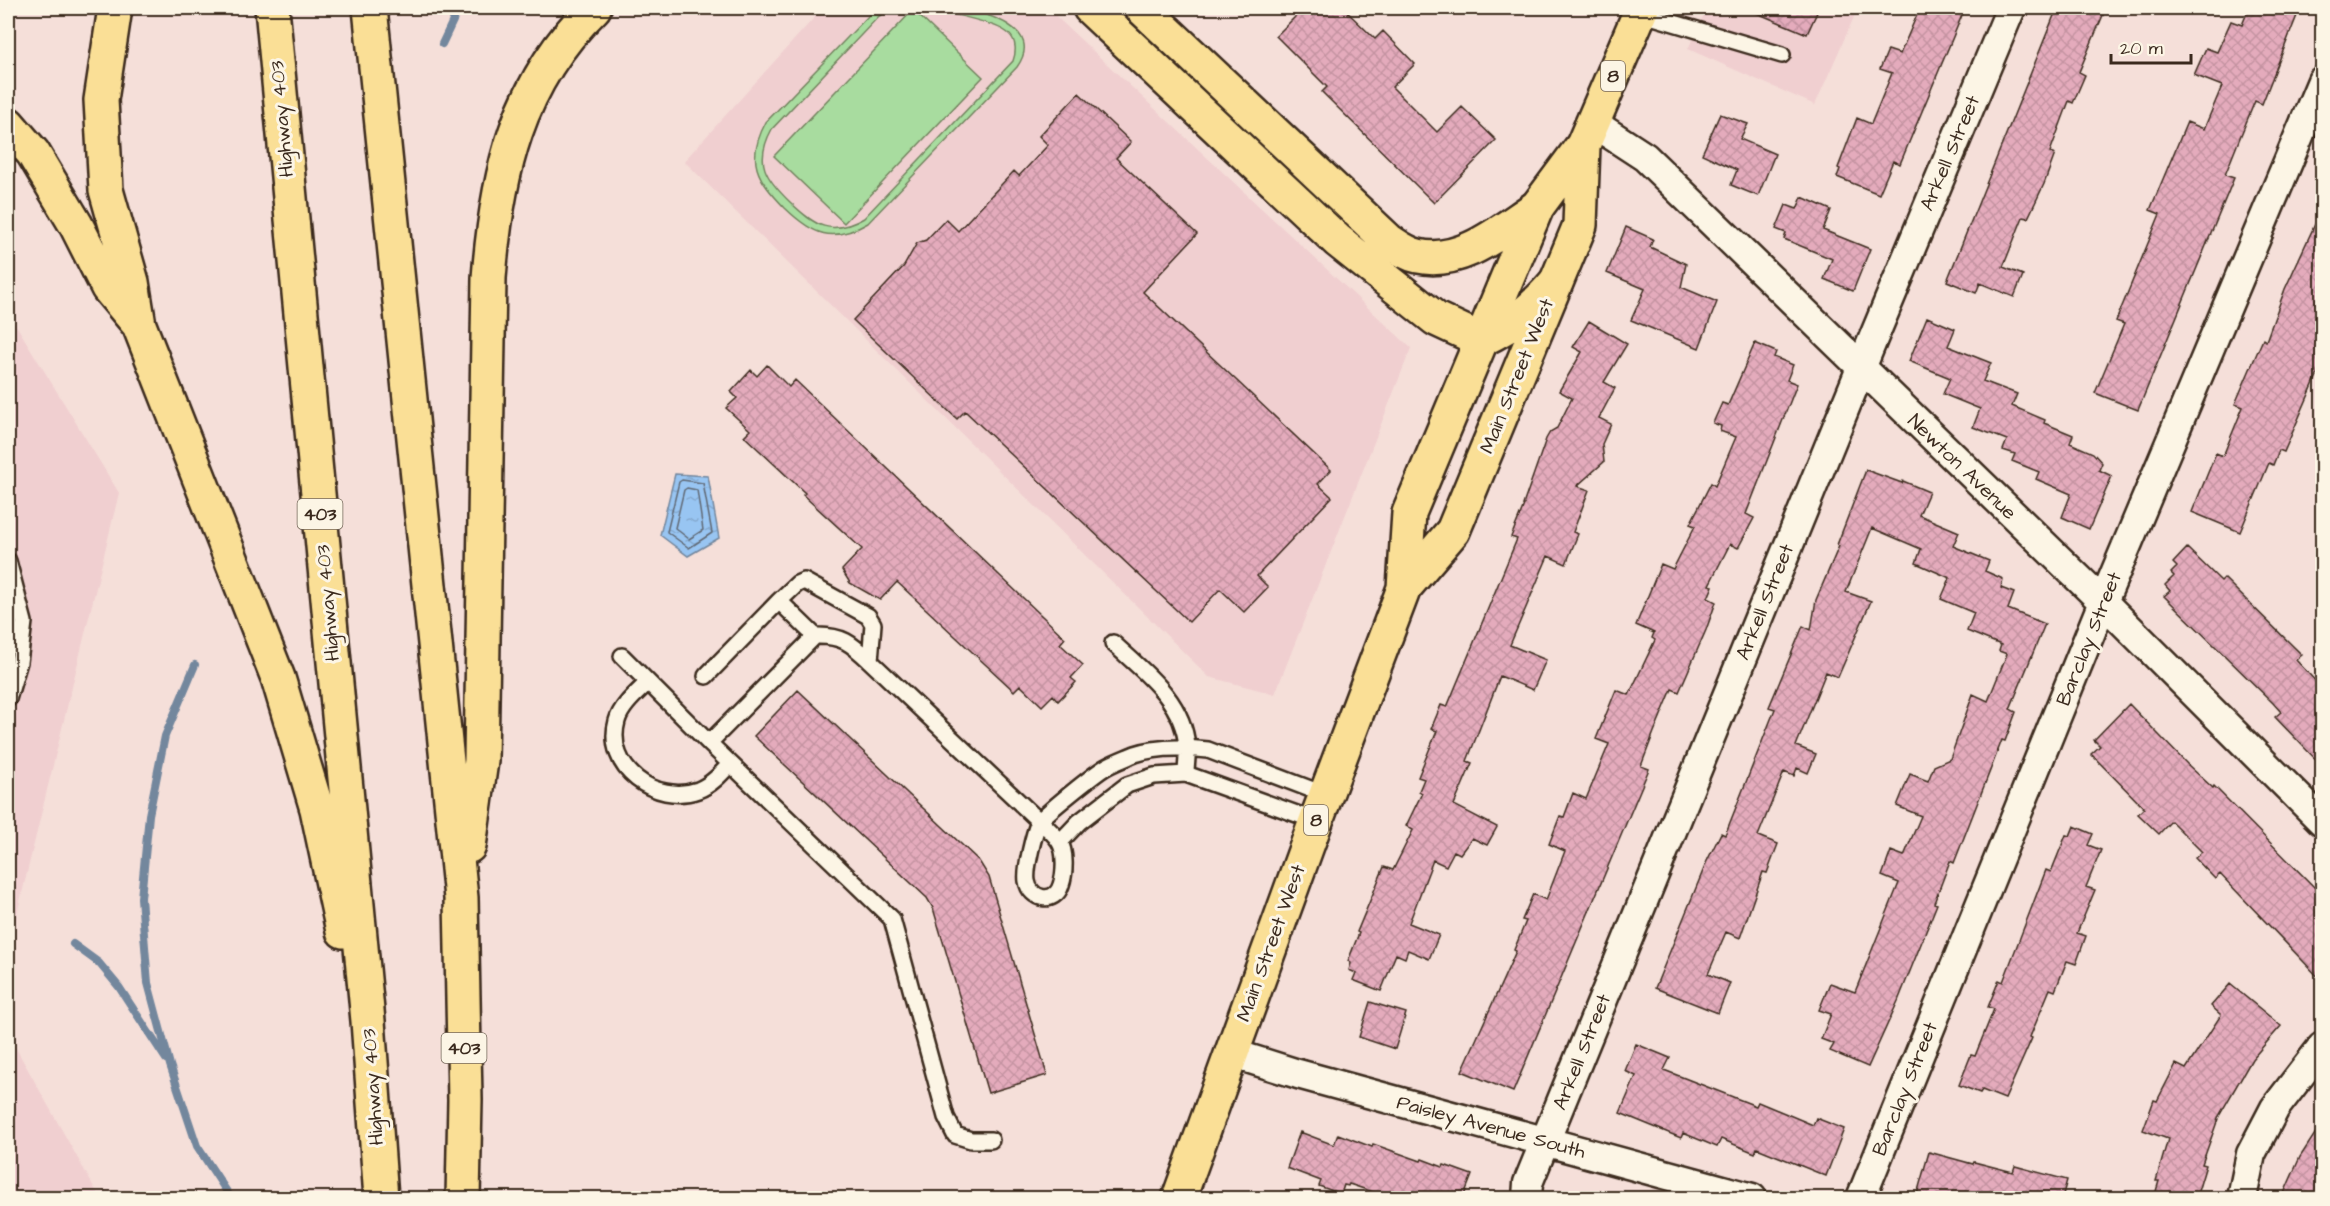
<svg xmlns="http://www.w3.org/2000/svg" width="2330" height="1206" font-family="'Architects Daughter',sans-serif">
<defs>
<pattern id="water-ripples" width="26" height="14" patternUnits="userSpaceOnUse" patternTransform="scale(1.5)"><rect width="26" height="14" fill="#98c5f2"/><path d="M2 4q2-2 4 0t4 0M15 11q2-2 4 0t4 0" fill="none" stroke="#84a9cf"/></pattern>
<pattern id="building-cross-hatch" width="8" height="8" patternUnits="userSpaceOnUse" patternTransform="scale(1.5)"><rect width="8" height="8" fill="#e4abbc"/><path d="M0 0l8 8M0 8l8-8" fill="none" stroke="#c493a1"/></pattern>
</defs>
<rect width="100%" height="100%" fill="#f5dfd9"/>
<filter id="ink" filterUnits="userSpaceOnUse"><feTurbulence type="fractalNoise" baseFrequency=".0167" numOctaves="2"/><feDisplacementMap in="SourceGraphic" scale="12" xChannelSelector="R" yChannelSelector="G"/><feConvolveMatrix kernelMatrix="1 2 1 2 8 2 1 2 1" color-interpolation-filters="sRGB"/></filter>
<g filter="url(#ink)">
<path fill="#f0cfd0" d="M823,8H1047L1411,348L1275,694L1209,677L684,161Z
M1707,8H1858L1815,105L1688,49Z
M8,312L119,493L8,951Z
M8,1034L100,1198H8Z"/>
<path fill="#a8dc9f" stroke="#72835e" stroke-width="1.5" d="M881,8H896L879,16L772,129C754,162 765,178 790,202C815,226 831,237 864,218L1013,61C1016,53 1017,41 1009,34C997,22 945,13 926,8C937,7 949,6 959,8C985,13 1045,28 1017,67L868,223C832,244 813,235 785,208C757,179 745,161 766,122L871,13Z
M913,10L983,77L844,223L774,156Z"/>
<path fill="url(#water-ripples)" stroke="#73879d" stroke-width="1.5" d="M675,474L708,476L719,538L688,556L660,535Z"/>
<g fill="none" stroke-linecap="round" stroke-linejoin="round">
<path stroke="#606873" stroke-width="1.5" d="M682,480L703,483L712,533L689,548L667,532L679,482Z
M687,488L697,490L703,530L689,539L675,528L684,490Z"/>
<path stroke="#73879d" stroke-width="8" d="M442,44L459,8
M195,665L165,736L149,815L141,898L148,983L170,1065L197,1146L231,1198
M73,944L99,963L119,987L166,1059"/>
</g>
<path fill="url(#building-cross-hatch)" stroke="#3b2a1e" stroke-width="1.5" d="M1304,8H1343L1375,39L1383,31L1415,64L1392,87L1437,132L1462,107L1496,140L1434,203L1322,92L1327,87L1276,36Z
M1745,8H1819L1807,34Z
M1920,8H1965L1900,164L1893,161L1879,194L1837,177L1840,169L1838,168L1857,118L1871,124L1892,73L1880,69L1888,50L1900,54Z
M2057,8H2106L2079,72L2085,75L2073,103L2069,101L2050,152L2055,154L2044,184L2028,218L2023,217L2003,267L2023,275L2014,297L1980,283L1976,293L1947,281Z
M2249,8H2300L2262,104L2255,101L2241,135L2225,175L2234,178L2138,410L2095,393L2124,324L2116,321L2160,214L2150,210L2187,122L2204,129L2222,86L2194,75L2206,48L2217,52L2231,21L2242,25Z
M1079,93L1131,142L1116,158L1197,234L1143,292L1331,470L1318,484L1332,497L1257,576L1268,587L1244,612L1220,589L1189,622L965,411L957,419L853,320L904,266L917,243L926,240L946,219L958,231L1014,171L1019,176L1048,145L1039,136Z
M1720,114L1748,124L1740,139L1775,154L1758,196L1731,185L1737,170L1702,154Z
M1802,197L1831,210L1823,230L1870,249L1853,291L1824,279L1832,259L1784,239L1786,233L1776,229L1786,205L1797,209Z
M2322,209V364L2284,452L2279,450L2273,465L2269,463L2240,532L2192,512L2216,453L2223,456L2243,407L2235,404L2263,339L2266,341L2285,289Z
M1626,227L1653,239L1650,247L1686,264L1681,287L1717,302L1699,348L1631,320L1645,289L1607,273Z
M1927,317L1955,329L1948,346L1991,363L1983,381L2017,394L2012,406L2045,420L2044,423L2073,435L2070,443L2093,453L2102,463L2099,470L2112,476L2089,529L2062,517L2071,494L2036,479L2039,472L2012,461L2015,454L2003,450L2007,440L1973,427L1980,409L1943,394L1950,378L1909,361Z
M1589,321L1627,344L1604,382L1615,388L1599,418L1611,424L1602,444L1604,462L1577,486L1589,490L1573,532L1578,534L1566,564L1548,556L1510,645L1546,660L1533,690L1500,676L1467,761L1472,763L1454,805L1497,827L1487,845L1472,838L1460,854L1454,851L1446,866L1433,860L1409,923L1439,935L1429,959L1408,950L1405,958L1396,954L1381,991L1353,980L1356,973L1349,970L1351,963L1348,961L1359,933L1357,932L1384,867L1393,870L1413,830L1406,826L1422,793L1419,791L1424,779L1418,777L1437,731L1431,729L1441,705L1447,707L1517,539L1511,537L1524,505H1523L1546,439L1550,432L1557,428L1572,398L1559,391L1582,352L1573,347Z
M1755,343L1776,352L1774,357L1793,365L1787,380L1797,384L1746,514L1754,518L1738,548L1730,544L1709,585L1713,586L1708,598L1716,602L1706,630L1679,692L1672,689L1654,732L1641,766L1649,769L1513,1092L1462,1071L1516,951L1514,950L1526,921L1522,920L1533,894L1546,900L1565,851L1549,844L1560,816L1564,817L1573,793L1586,799L1609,744L1596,739L1616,690L1629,695L1655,640L1652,638L1654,633L1636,625L1661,564L1673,569L1695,526L1690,524L1711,483L1715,486L1736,437L1720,431L1721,426L1713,423L1722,403L1728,405Z
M767,365L789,387L795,380L1065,638L1060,644L1083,665L1071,678L1076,682L1058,701L1053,695L1042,706L1020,685L1014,691L897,582L880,600L850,583L842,570L862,549L803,495L805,493L744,436L750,430L726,408L737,398L731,392L751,370L757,376Z
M1866,470L1902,483L1903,481L1929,492L1919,515L1959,532L1953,546L1989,561L1985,571L2003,579L2001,588L2014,593L2008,609L2045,624L2010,709L2016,712L2005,741L2002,740L1954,863L1950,861L1934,903L1937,904L1898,1001L1868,1067L1830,1051L1834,1044L1821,1039L1831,1014L1819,1010L1830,983L1855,992L1899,883L1882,876L1891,851L1904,856L1921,816L1897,806L1910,774L1928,781L1934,766L1950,759L1973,694L1988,701L2007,654L1999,651L2001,645L1967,631L1974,613L1941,599L1950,578L1916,563L1921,549L1872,528L1846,592L1871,601L1838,677L1826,672L1796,746L1816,754L1808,773L1797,768L1794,776L1784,772L1758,836L1778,844L1767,873L1763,872L1740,938L1726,932L1708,974L1730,983L1718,1013L1655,988L1707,861L1721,833L1725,835L1775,709L1769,707L1803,626L1811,630L1816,600L1839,546L1837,545Z
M2187,548L2221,581L2224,578L2302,655L2296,660L2322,688V766L2275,717L2281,712L2273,703L2164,596L2170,591L2165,585L2174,576L2171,573L2177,567L2173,563Z
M798,690L979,861L989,877L1047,1075L988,1093L933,908L927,898L754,736Z
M2129,704L2188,765L2213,788L2214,786L2322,895V981L2220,874L2215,879L2195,858L2202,852L2171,821L2159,834L2138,814L2144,808L2091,754L2100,746L2094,740Z
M2074,826L2093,834L2088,845L2101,850L2086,887L2095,890L2077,933L2086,936L2076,964L2067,961L2055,991L2050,989L2030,1037L2032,1038L2005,1099L1982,1090L1980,1093L1959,1085L1971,1055L1975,1056L1994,1009L1988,1007L1999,980L2003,982L2046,870L2051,872L2066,835L2070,836Z
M2230,984L2281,1026L2252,1059L2219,1116L2202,1164L2206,1165L2196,1198H2154L2159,1181H2156L2168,1139L2143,1130L2154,1100L2157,1101L2176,1064L2186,1069L2221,1015L2211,1006Z
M1370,1002L1406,1013L1395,1049L1359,1037Z
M1636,1044L1670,1058L1664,1070L1756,1106L1758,1102L1813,1125L1816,1118L1844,1129L1826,1176L1757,1148L1755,1153L1721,1139L1717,1147L1683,1133L1681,1138L1620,1113L1636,1076L1625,1071Z
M2322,1123V1198H2282L2300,1157Z
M1300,1132L1334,1145L1338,1134L1372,1147L1373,1144L1421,1161L1422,1159L1443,1167L1444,1165L1472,1175L1463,1198H1403L1386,1192L1385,1196L1349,1184L1348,1186L1344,1185L1341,1194L1319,1186L1321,1181L1287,1168Z
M1929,1152L1973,1164L1974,1162L2013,1172L2015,1166L2067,1180L2062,1198H1916Z"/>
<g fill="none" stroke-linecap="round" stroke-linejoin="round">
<defs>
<path id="service" d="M1640,13L1782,55
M8,561L24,622L19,662L8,699
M779,601L797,584L804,581L868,616L873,624L870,661
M1113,643C1144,672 1183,700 1187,746C1188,755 1186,765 1186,774
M622,656L709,743
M706,676L779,601L815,636
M648,682C637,693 621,706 617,721C604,768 656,805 698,790C711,785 721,774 730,764
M1060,842L1079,822L1127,785L1154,776L1186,774L1316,821
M991,1140H971L955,1135L946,1117L892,919L709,743L815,636C842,635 851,643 870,661L1039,821C1046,827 1054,833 1059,841C1066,851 1065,874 1061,885C1055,905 1030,900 1027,881C1025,869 1034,833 1039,822C1043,815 1097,772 1106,767C1115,762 1126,758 1135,754C1158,746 1184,747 1208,750L1326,795"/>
<path id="minor" d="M1593,123L1645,157L2103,602L2322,821
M1231,1053L1298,1074L1752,1198
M1527,1198L1528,1183L1873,339L2011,8
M1861,1198L2103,602L2322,81
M2242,1198L2251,1154L2275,1108L2322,1047"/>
<path id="primary" d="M1404,588L1453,531L1580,225L1583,145
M1179,1198L1316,821L1404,588L1409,513L1537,207L1583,145L1642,8"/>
<path id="motorway" d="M115,8L101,100L106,190L132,282L139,325L278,678L317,809L343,931
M272,8L368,1021L381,1198
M370,8L461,898L465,1100L463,1198
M1090,8L1338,241L1436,319L1481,340C1514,324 1532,310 1556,282
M1142,8L1389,241C1398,247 1407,254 1418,256C1462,266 1503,229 1537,207
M8,124L33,153L76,225L108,288L139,325
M469,846L481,761L489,278C497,174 517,83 594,8"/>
</defs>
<use href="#service" stroke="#3b2a1e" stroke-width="20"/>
<use href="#minor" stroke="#3b2a1e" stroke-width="33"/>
<use href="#primary" stroke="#3b2a1e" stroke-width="38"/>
<use href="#motorway" stroke="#3b2a1e" stroke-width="38"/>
<use href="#service" stroke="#fcf5e5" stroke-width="15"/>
<use href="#minor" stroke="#fcf5e5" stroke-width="28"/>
<use href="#primary" stroke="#fadf96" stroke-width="33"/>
<use href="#motorway" stroke="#fadf96" stroke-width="33"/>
</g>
</g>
<g text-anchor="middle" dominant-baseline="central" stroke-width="6" stroke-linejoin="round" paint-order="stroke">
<g fill="#fcf5e5" stroke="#75675a" stroke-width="1.5">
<rect x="1601" y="61" width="24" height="30" rx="4.5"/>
<rect x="297.5" y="499" width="45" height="30" rx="4.5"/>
<rect x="1304" y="805" width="24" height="30" rx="4.5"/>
<rect x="441.5" y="1033" width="45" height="30" rx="4.5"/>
</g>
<g font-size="18" font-weight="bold" fill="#3b2a1e">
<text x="1613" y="76">8</text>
<text x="320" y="514">403</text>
<text x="1316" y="820">8</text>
<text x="464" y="1048">403</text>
</g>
<g font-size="20" fill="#3b2a1e" stroke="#fcf5e5">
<text transform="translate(282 119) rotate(-95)">Highway 403</text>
<text transform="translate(1950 153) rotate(-67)">Arkell Street</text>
<text transform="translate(1517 376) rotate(-68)">Main Street West</text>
<text transform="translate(1962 467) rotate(44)">Newton Avenue</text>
<text transform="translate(1765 602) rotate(-68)">Arkell Street</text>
<text transform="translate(328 603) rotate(-95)">Highway 403</text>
<text transform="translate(2089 639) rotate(-68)">Barclay Street</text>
<text transform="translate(1271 943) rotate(-70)">Main Street West</text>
<text transform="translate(1582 1052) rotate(-68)">Arkell Street</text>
<text transform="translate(373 1087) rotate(-94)">Highway 403</text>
<text transform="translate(1905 1089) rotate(-68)">Barclay Street</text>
<text transform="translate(1491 1127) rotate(15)">Paisley Avenue South</text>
</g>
</g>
<rect width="2330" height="1206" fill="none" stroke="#fcf5e5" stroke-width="30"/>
<rect x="15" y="15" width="2300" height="1176" fill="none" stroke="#3b2a1e" stroke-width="2" filter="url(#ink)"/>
<path d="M2111 54v9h80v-9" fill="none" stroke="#3b2a1e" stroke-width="3"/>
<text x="2120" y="54" font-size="18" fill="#3b2a1e" stroke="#fcf5e5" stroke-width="4.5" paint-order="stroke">20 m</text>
</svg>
